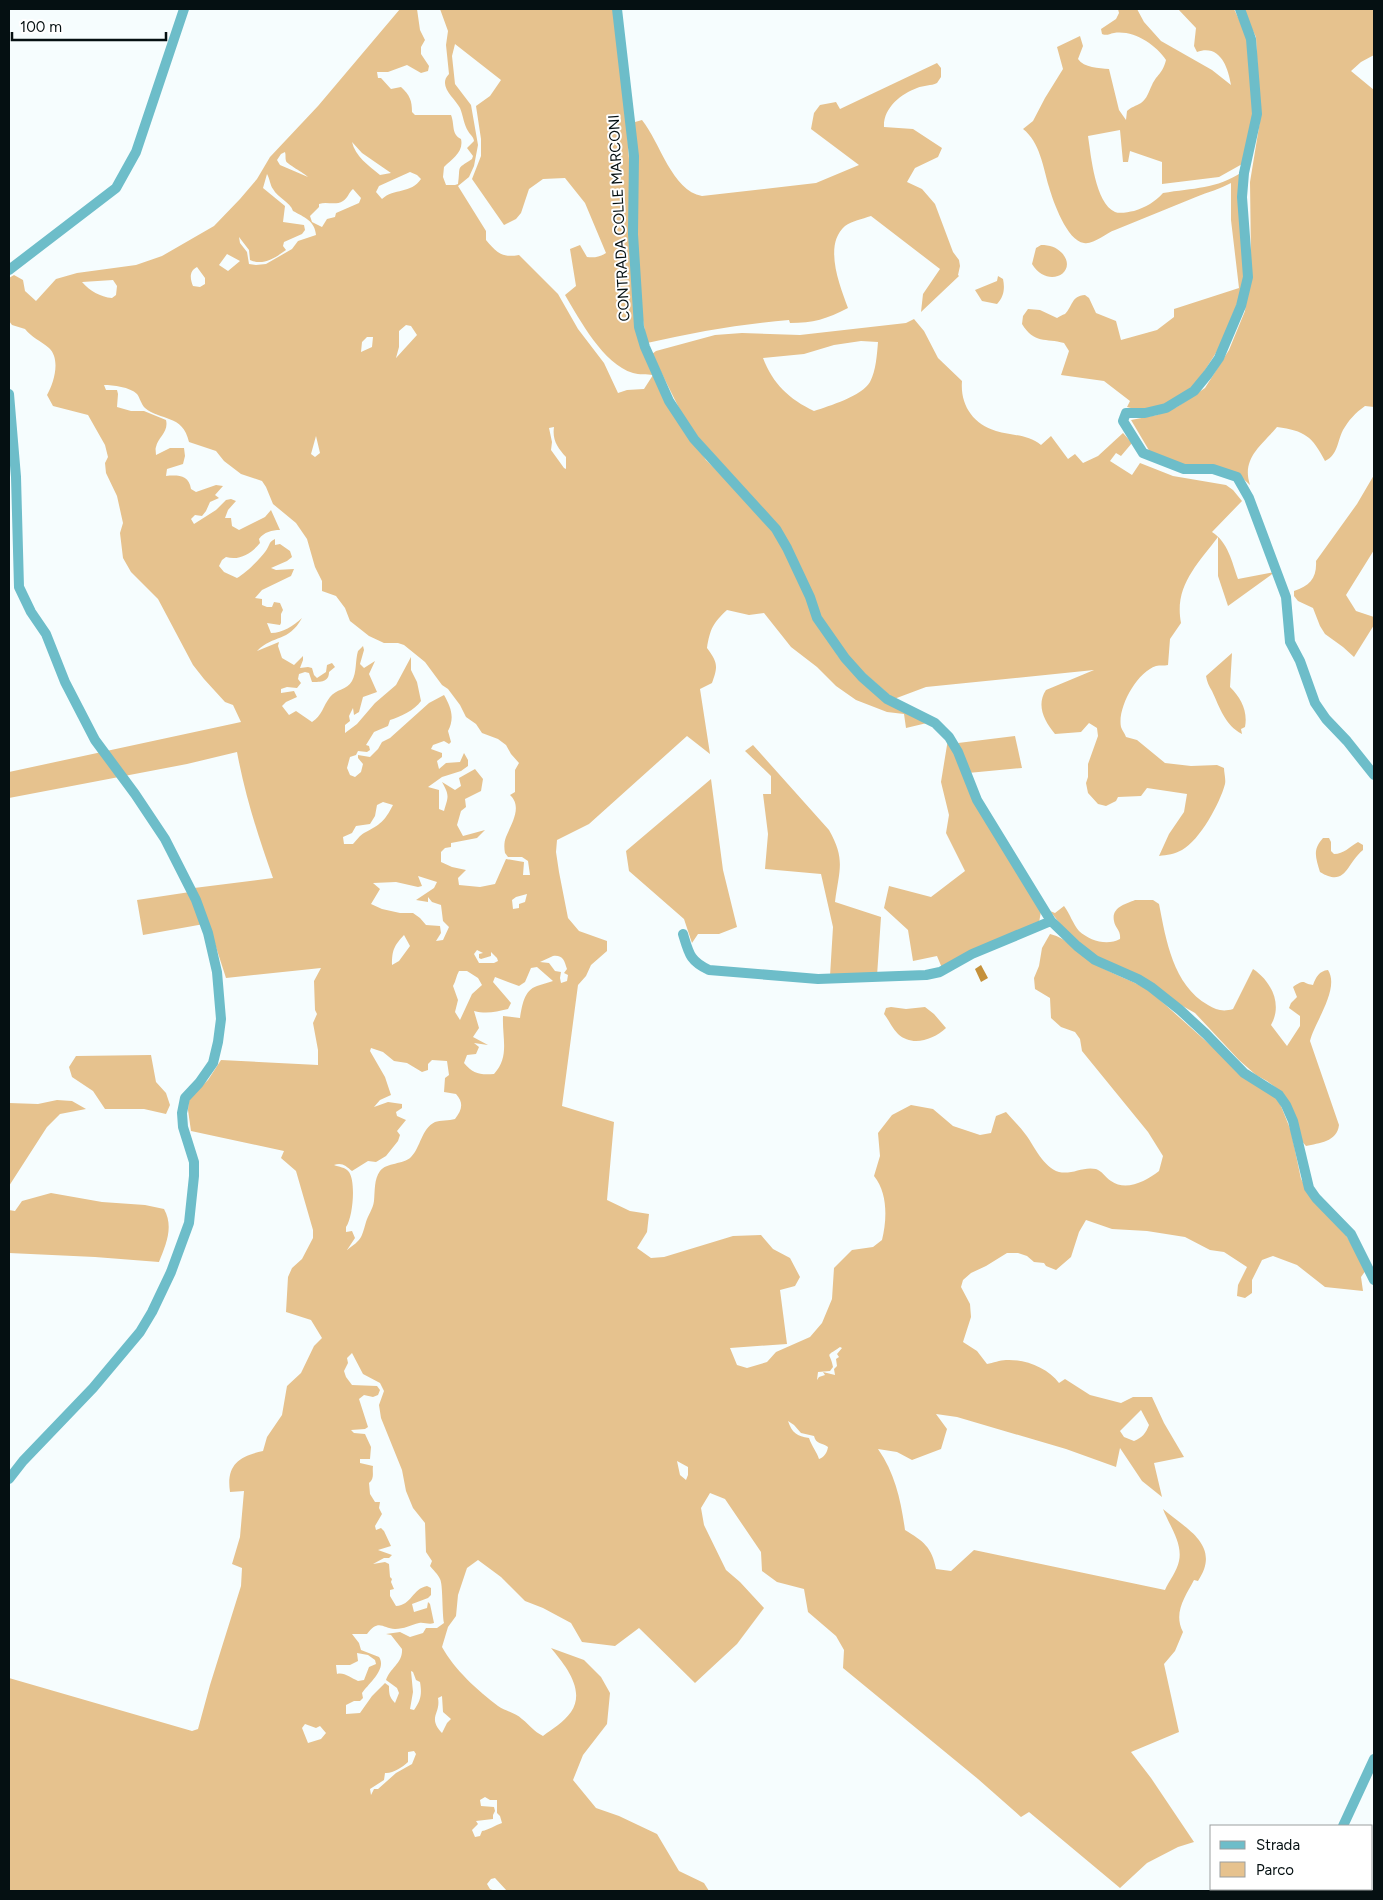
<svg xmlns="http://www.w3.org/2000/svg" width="1383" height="1900" font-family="Figtree,sans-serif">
<rect width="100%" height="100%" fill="#f6fdfe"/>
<path fill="#e6c28e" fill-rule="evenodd" d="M400,9H417L420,30L425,40L421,47V54L429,66L428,71L421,73L407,65L388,72H377L378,78H381L391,89L401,87C410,95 412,101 412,112L415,115H451C455,125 451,134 461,139C464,152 452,159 444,167L443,177L446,185H455L458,184C461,165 455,170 472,159L473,156L467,148L474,141C473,136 471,136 468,131C464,125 463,115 460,108C455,98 437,86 449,74L446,45L448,31L440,9H615L624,82L641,346L682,425L706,460L733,486L774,532L838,656L927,723L906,728L904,714L887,712L856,700L836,686L817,667L791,647L764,613L749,615L727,610C713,623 710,629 707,648C718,663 718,666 712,683L700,689L710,754L687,736L589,824L557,840L556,852L559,872L568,918L579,931L607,941V951L591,965L586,976L578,985L562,1106L614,1122L607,1200L630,1211L649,1214L647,1232L637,1248L651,1258L664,1257L733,1236L761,1235L773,1249L790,1258L800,1277L795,1286L780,1290L787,1344L730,1348L737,1365L747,1368L767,1362L776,1352L810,1337L822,1323L832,1299L834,1268L852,1250L873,1247L882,1240C887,1220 888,1193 874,1176L880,1156L878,1133L892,1115L911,1105L933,1109L953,1126L980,1135L991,1133L996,1116L1006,1112C1013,1120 1020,1127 1026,1135C1035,1147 1043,1167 1059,1172C1072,1175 1083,1166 1096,1169C1102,1171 1105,1177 1111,1181C1126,1192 1146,1181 1159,1171L1163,1156L1148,1132L1082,1051L1080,1039L1075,1032L1061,1027L1051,1018L1050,998L1035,989L1034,978L1039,966L1042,948L1050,934C1068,938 1079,955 1095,964C1113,975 1133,980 1151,992L1227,1060L1275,1096L1281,1106L1291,1131L1301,1179L1313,1199L1343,1230L1366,1270L1361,1277L1363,1291L1325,1287L1297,1265L1273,1256L1262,1260L1252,1280V1293L1245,1298L1237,1296L1238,1285L1247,1267L1224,1252L1210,1250L1185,1237L1147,1231L1112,1229L1086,1220L1079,1232L1071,1257L1056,1270L1046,1266L1044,1263L1034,1262L1027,1256L1018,1253H1007L986,1266L971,1273L963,1280L961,1287L970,1304L971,1317L963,1342L977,1351L987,1364C993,1363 1000,1360 1006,1360C1025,1359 1048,1368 1059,1383L1065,1379L1090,1395L1121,1403L1133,1397H1152L1164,1423L1184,1457L1154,1463L1162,1497L1142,1481L1120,1448L1116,1467L1066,1449L957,1417L936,1414L947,1429L941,1449L912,1460L897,1452L878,1449C895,1473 901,1501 905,1530C923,1541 932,1547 936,1569L951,1571L974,1550L1165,1590C1169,1581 1177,1571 1179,1561C1183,1543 1169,1525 1163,1509C1186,1529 1222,1545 1198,1581L1194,1580C1185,1597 1173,1613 1183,1632L1175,1651L1164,1664L1179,1732L1131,1752L1151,1778L1194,1842L1178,1847L1147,1863L1120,1888L1029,1812L1021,1817L978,1779L843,1668L844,1650L836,1636L808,1612L804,1589L777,1582L762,1571L761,1552L725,1499L710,1493L701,1508L704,1525L726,1570L740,1582L764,1608L737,1644L695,1683L639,1628L615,1646L582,1642L571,1623L543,1608L525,1601L501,1577L478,1560L467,1568L458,1595L456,1616L448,1627L442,1647C454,1669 478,1691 498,1706C505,1711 516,1713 522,1719C531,1726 533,1731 543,1736C552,1729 564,1722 571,1712C586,1690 565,1665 551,1648L584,1660L601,1677L610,1693L607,1724L583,1755L573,1780L596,1808L619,1816L657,1834L679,1871L704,1883L709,1891H507L495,1878L491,1879L487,1884L490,1889L495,1891H9V1678L192,1731L198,1729L210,1685L241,1586L242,1568L232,1564L240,1537L244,1491L230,1492C226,1465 239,1456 263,1451L267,1437L282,1415L287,1386L301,1373L314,1346L322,1338L311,1320L286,1312L288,1277L292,1268L302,1259L313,1238V1230L296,1171L281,1158L284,1151L191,1131L188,1110L189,1098L208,1080L221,1060L318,1065V1050L313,1023L317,1014L315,1010L314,981L321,968L226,978L206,916L194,888L273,878C258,836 245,795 237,752L187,764L9,798V772L241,722L233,705L225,702L204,679L193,665L158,599L131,572L123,558L120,533L123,523L117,496L106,473L105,463L108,457L105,445L88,415L53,406L47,395C54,383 61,359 49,348C41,341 31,337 25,329L12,325L9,321V278L14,275L23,280L25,291L36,301L56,279L77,273L136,265L162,256L214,226L240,199L257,179L270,157L318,106ZM455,44L501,80L490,96L476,106L481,139V156L472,179L504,225L516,219L521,213L529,189L543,179L565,178L585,203L606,253C600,257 594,258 587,257L580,245L570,249L576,286L565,295C580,320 603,364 633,373C639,375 647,374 653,375L644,389L627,390L618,393L604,363L578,329L558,294L519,255C502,258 497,253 486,240V231L458,186L469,177L474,166L478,145L471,105L455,84L452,56ZM352,142L362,153L391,173L380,175C369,166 355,156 352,142ZM285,152C286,155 285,158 286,161C287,164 304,173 308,177L280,165L277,160L281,154ZM410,172L417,175L421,179C411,194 394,188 382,199L376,192L379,186ZM267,174C270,179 270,185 273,189C278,198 290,202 293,211C304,217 315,221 316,235L298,241L292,249L266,264L256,265L249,264L247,252L240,243L239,237L249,250L250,260C263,266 275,258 286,250L283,246L284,242L302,234L305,230L304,225L283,222L285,206L263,188ZM353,189L361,198L359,203L336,213L335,217L327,219L322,227L312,222L310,216L319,207V204C327,201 335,206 343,201C348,198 349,192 353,189ZM227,254L240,261L228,271L219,265ZM197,267L205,278V284L200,287L193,286C190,279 189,271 197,267ZM113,280L117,286L116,295L112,298C100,297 90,291 82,282ZM406,325L411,326L417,335L396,358L399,347V331ZM367,337H373L372,347L361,352L362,342ZM104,385C113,385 130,387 137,394C140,398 141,404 145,408C160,421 183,414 189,442L216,451L224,461L241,474L262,481L266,487L273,504L296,523L307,539L315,567L322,581V591L336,596L345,608L350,621L369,636L384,643H398L404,645L425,662L442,685L448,689L460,705L466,717L476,724L482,733L498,739L506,745L511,754L519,763L515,770V792L510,795C523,807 511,824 506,837C504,842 504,848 505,853L508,857H522L528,861L530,875H523L524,862L506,859L495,884L480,887L459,885L458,878L466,870L452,867L441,862V852L445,848L451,847V843L477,838L485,830L463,836L457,825L461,811L466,807L465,799L481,791L483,779L475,769L459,778L461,786L455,790L442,782C450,796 448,797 444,811L439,809V790L428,787L442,777L461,771L468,766V760L464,753L460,762L446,763L439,769L437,761L442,757V753L431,749L433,745L444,741L449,744L451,742L448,731C455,718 451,707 444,695L429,703L390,738L382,742L378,749L370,757L358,755V758L363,764L361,772L355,777L350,775L347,768L350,757L356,755L358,751L367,752L370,750L369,746L366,745L374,732L388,726L390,720C400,717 415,710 421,701L417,682L411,670V657L396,685L375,703L357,724L345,733V725L350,721L349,716L353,708L354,715L359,712L363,697L377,692L369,674L375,661L364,668L360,664L364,650L363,646L358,651C355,661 357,672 352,681C347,690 336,689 330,697C323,706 322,716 312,722L296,711L289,715L282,706L286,702L297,697L294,691L281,693V689L287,687L297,688L301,683L298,679L299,674L305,672L309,673L312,682C321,682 329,682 329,672L335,667L332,663L327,665L326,672L317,678L314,675L312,668L308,667L300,668L303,660V656L294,665L282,658L278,646L279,642L257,651C274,634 288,643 302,618C293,626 283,633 271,633L267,623L280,625L281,623V614L283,610L280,603L274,602L272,607H267L262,605V599L255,598L262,590L291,576L294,569L276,570L271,568L287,561L292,557L290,551L280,544L275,545V539C268,542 270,546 265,552C259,560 246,573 237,578L224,572L219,566L222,560L226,557C240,561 252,553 260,543L259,539C264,532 272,530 280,530L271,510L265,517L239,530L232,526L231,518H225L228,510L236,501L231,499L226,500L216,510L194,524L191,519L195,515L202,516L206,511L210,502L219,498L215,495L223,486L216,485L196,492L191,489C189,475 178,475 166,476L167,469L183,464L185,456L184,448H170L156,455C156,452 155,449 156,447C158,437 169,432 166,420L144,411H131L117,407L118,394L117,390H106ZM554,427C552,440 558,448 566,457V469L564,468L551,450L552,442L549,428ZM316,436L320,453L315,457L311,454ZM383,802L393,805C384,822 381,824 364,833C360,835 356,841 353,844H344L343,837L352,833L356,826L370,824L375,816L377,805ZM418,876L437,882L434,888L416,900L428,902V897L432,902L441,905L443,921L449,927L443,940L436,941L441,933L440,926L426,925L420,918L413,913H400L382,909L371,904L380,889L373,883L396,882L418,887L422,886ZM527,894L525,902L519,904V908L513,909L512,900L516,897ZM404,935L410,946L399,961L392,965C392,950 394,946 404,935ZM477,950L483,953L479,954V958L481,959L491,956V952L497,958L498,961L494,963H479L474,954ZM553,956C563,955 564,960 567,969L564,973L568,975L567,981L561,983L560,978L561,972L555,971L549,963L540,962ZM537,967L553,981C548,983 542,984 537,986C524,990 522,1006 520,1018L503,1016C502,1039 510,1056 494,1074C480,1075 473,1074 464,1063L467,1055L476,1054L479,1047L474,1043L488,1045L473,1037L479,1028L474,1011C486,1014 496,1012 508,1009L511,1003L493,982L495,977L519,986L525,982L531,968ZM459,971H467L478,978L482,985L472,994L460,1020L455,1012L458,1000L453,986C456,981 456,976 459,971ZM371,1048L383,1052L394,1061L407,1063L422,1072L428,1070V1064L432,1060L447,1061L449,1075L445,1078L444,1092L456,1094C464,1103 462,1110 455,1119C449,1121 440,1120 435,1122C421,1129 421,1147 411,1157C403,1165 387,1162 380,1171C374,1179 375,1191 374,1201C373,1209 368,1215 366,1222C361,1239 362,1239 347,1250L355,1238L352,1231L346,1232V1227C353,1217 356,1182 349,1172C345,1167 339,1167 334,1165C342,1162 346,1166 352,1171L368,1161L376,1162L386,1156L398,1141L400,1135L397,1131L406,1120L397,1116L396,1112L402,1108V1104L388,1102L374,1107L380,1100L391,1095L385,1077L370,1051ZM840,1347L842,1348L837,1354L839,1357L836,1359L837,1366L834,1369L835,1375L823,1372L825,1375L819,1377L817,1380L818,1372L830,1371L833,1367C830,1351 824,1358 840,1347ZM352,1353L363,1374L380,1383L384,1391L379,1405L381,1418L402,1470L406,1491L413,1508L425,1523L426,1552L432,1561L430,1566C433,1570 438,1574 440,1579C443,1584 442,1613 444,1623L437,1628H426L423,1633L410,1637L400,1632L386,1634L391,1635L402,1649C403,1663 390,1668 386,1680L397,1688L399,1693L395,1703C389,1697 389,1693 389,1686L385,1683L372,1696L360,1713L346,1714V1705L354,1701H360L363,1698L362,1693C369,1683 387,1669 379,1657L361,1650L359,1643L352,1634H367C379,1618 383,1629 395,1629C404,1629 411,1625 419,1623C424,1622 429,1625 434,1623L430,1604L428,1602L427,1608L414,1612L412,1604L428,1598L431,1595V1588L427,1586C412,1589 412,1605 396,1606L390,1596V1590L394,1589L391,1582L392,1579L390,1577L389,1564L385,1562L373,1564L384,1558H389L392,1555L378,1550L391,1546L384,1531L381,1528L376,1530L375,1526L382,1514L379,1508L380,1502H375L370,1494L369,1483C375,1478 372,1473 373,1466L360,1463V1459H370L371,1447L365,1434L354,1433L351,1430L365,1429L368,1427L359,1399L364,1395L373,1397L378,1395L380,1390L377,1386L352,1385L346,1377L344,1371L348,1363L347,1358ZM1141,1410L1149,1425C1146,1433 1142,1438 1134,1441L1124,1437L1120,1431ZM788,1421L794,1425L801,1433L814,1436C816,1445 822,1442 828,1447C827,1453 824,1457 819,1459C817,1452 812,1447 809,1438C797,1436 792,1433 788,1421ZM677,1461L688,1467V1475L686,1480L680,1475ZM357,1653L368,1655L375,1660L376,1664L369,1667L364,1680L358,1681C351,1678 344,1672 337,1674L336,1665H350L358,1661ZM411,1671L413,1672L416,1680L420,1682C422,1694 421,1700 414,1710L410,1709L413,1692ZM442,1696L443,1712L451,1719L447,1723L442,1733C427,1717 441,1714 438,1698ZM305,1724L316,1728L320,1726L326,1733L321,1739L308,1743L302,1728ZM414,1751L416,1754L412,1764L396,1773L378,1789H374L371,1795L370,1789L384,1780L385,1773C392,1774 403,1767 408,1762V1752ZM485,1797L490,1800H497V1813L500,1816L502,1823C495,1825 489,1830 482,1831L480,1836L475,1837L472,1830L478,1824L476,1821L493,1819V1815L495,1811L494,1807L481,1806L480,1800Z
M1118,9H1137L1144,22L1161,41L1212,70L1231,85C1228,67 1220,44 1197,52L1194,46L1196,28L1178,9H1234L1247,36L1253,118L1244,163L1219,177L1162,184V162L1130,151L1128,162H1123L1120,130L1088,136C1091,155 1095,203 1115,212C1120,214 1128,212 1134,211C1146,207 1155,202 1163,193C1193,188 1217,189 1242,172L1246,268L1241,294L1219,348L1195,386L1163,405L1142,411L1127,407L1130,401L1104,381L1061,375L1069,351L1064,343C1046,338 1034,344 1022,324L1023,316L1028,309L1040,310L1057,318C1060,316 1062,315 1065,314C1073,306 1071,296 1085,295L1089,298L1096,313L1116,321L1121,340L1157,330L1174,317V309L1239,288L1231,220V183C1220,189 1208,192 1196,197C1169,208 1142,219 1115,230C1106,233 1093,245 1084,243C1067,241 1053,201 1049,187C1043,167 1040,142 1023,129L1033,121L1045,98L1063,69L1057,47L1080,36L1083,46L1078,59C1084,68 1099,68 1109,69L1119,110L1126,120L1127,111C1131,107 1136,106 1141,103C1147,99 1149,91 1152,85C1157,74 1162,75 1166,60C1156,45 1134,30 1114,33C1108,34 1108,36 1102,34L1101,29L1116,19L1119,13Z
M1242,9H1374V55L1361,62L1351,71L1374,90V407L1365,406C1355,413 1349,420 1343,430C1337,442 1338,455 1325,461C1312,436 1305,431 1277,427C1262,445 1241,458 1250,485L1238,474L1196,468L1163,458L1150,452L1131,420L1157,415L1177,407L1205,388L1229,350L1245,311L1251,258L1250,182L1260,121L1256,37Z
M937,63L941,68V77L937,83C931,86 924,85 917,88C901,94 883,108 884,127L913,129L942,148L938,157L915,168L907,182L922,189L935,204L953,252L959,260L960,266L958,275L959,276L921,312L923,294L940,269L871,216C862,219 852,221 845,226C823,245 840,286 848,308C827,319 813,323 790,323L789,320C741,324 694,332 647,343L640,303L633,143L635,122L642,120C660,142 672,191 702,196L816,183L859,165L811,129L814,113L820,105L836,102L840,109Z
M1041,245C1050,245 1056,247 1062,253C1079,272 1048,290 1032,264L1036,248Z
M998,276L1003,279C1005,288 1004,297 997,304L982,301L975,290L997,281Z
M914,319L924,331L938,358L962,381C960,405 973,424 996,431C1012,436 1028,434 1041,445L1051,436L1068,459L1075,454L1083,463L1098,456L1123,433L1132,443L1121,456L1116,453L1110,461L1132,475L1140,463L1173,476L1226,485L1233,490L1242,501L1212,532C1228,542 1232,562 1238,579L1275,572L1228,606L1218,576V537C1197,565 1174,586 1181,623L1170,639L1168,665C1164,666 1160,665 1156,666C1137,672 1117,708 1121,727C1122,730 1125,734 1126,737L1137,740L1165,763L1191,766L1217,765L1224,768C1224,773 1226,779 1225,784C1220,803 1200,840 1182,850C1175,854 1167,855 1159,856L1169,834L1184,812L1187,794L1147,788L1141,796L1118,797L1116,801L1106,806L1098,804L1088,793L1086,783L1088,777V764L1098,736L1097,728L1089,723L1081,732L1055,734C1044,721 1036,705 1046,690L1094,670L926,687L894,699L861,670L847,655L822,618L777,524L698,437L682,414L652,354L656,351L715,335L742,333L800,335L906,323ZM861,341L878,342C877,354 876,371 870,382C862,396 829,406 814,411C789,399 773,384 763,358L804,354L834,345Z
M1374,475V550L1346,595L1356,611L1374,617V625L1354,657L1343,647L1325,634L1320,626L1313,608L1298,601L1294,596V591C1310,586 1317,578 1316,561L1357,504Z
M1232,653L1230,687C1241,698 1248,711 1245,727L1241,729L1242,734C1225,725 1220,708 1212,691C1209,686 1207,682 1206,676Z
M1015,736L1022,768L968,773L958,743Z
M948,739L1041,911L1039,923L942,968L937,956L913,961L908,930L884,908L889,886L931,897L965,871L946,833L949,815L941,782Z
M753,745L829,830C846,860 839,870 835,902L881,917L877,976H830L833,927L821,874L765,869L768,834L763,794H771V776L745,751Z
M711,779L723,870L737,927L719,934H698L692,943L684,919L629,871L626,851Z
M1323,838H1329L1331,842V851L1334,854C1344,854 1349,847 1358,842L1363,845V850C1346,864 1346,888 1320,872C1316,858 1312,850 1323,838Z
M190,892L204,924L143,935L137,900Z
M1135,900H1153L1159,904C1166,940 1173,985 1208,1005C1216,1010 1223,1012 1233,1009L1253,969C1271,981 1283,1004 1271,1025L1287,1046L1300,1026V1016L1289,1008L1291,1003L1297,997L1293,987C1306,978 1302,984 1313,985C1316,977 1319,971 1328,970C1340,989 1315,1021 1310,1041L1339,1125C1337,1142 1319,1143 1306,1146L1300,1139L1283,1093L1267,1081L1256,1075L1239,1060L1195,1013L1089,953L1065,930L1050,911L1055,913L1064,906C1070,914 1073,924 1079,931C1090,941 1107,946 1120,939C1121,930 1115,928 1114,921C1111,907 1126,904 1135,900Z
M891,1007L906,1009L925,1007L934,1014L946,1028C933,1040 912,1047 898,1034C892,1028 889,1020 884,1014L886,1008Z
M151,1055L156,1082L166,1093L170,1105L166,1114L144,1109H105L93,1091L72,1077L69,1067L76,1056Z
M57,1100L72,1101L86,1109L60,1114L47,1127L9,1186V1103L38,1104Z
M51,1193L102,1202L145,1205L164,1209C174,1227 166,1244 159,1262L95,1257L9,1253V1210L15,1211L22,1201Z"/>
<path fill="#c5913b" d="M981,965L988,978L981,982L975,969Z"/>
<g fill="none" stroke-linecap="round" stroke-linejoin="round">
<path stroke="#6dbdc9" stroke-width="10" d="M617,9L634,156L633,234L639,327L645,347L669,401L694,439L776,529L787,548L810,597L817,618L845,658L862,677L887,699L935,723L949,737L958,752L977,800L1051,921L1077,946L1095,960L1138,979L1151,987L1180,1010L1206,1034L1244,1073L1279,1095L1286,1105L1293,1121L1309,1188L1316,1198L1351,1234L1374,1280
M1240,9L1251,39L1257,114L1244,173L1242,197L1248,277L1241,306L1219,358L1208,374L1194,391L1166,408L1145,413H1126L1123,421L1143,453L1184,469H1213L1237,477L1249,498L1286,597L1290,642L1300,661L1315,703L1326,719L1347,741L1374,775
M9,270L116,188L136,152L184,9
M9,394L16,477L19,587L31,612L46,634L65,682L95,740L135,794L165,839L196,900L208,933L217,972L221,1019L218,1042L213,1063L199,1083L185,1098L182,1113L183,1127L194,1162V1176L189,1223L171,1272L152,1312L140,1332L93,1388L23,1461L9,1479
M683,934C689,954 690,961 709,970L818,979L926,975L940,972L972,954L1051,921
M1343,1826L1374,1759
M1274,1891L1276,1889"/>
</g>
<g text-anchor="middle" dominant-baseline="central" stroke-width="4" stroke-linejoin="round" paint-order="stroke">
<g font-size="15" fill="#051012" stroke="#fff">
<text transform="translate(619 218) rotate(-93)">CONTRADA COLLE MARCONI</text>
</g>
</g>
<rect width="1383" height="1900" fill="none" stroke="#051012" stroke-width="20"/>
<rect x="1210" y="1825" width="162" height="65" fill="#ffffff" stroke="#9b9fa0"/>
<rect x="1220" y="1841" width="25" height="8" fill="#6dbdc9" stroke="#9b9fa0"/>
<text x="1256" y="1850" font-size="15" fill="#051012">Strada</text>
<rect x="1220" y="1862" width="25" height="15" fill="#e6c28e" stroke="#9b9fa0"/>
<text x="1256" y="1875" font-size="15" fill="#051012">Parco</text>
<path d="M12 32v8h154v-8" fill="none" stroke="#051012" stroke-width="2.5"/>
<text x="20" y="32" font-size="15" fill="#051012" stroke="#ffffff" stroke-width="4" paint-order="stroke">100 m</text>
</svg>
